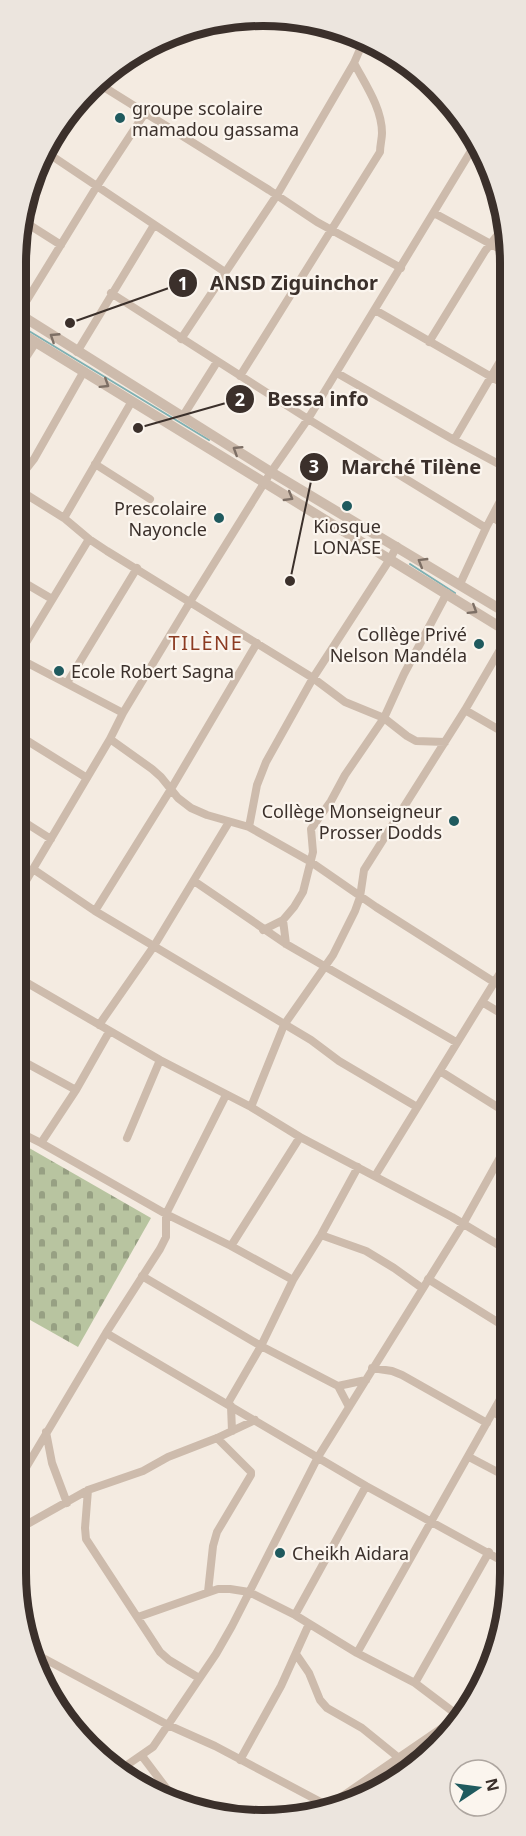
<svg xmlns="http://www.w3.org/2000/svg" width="526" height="1836" font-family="'Noto Sans',sans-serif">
<defs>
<pattern id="cemetery-stones" width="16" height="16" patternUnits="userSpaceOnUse" patternTransform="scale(1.5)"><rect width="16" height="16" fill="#b8c4a0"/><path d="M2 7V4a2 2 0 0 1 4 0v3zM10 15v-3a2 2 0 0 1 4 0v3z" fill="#97a083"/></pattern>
</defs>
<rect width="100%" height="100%" fill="#f4ebe1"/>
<path fill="url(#cemetery-stones)" d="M17,1141L151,1218L78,1347L16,1312Z"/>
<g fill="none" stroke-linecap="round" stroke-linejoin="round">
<path stroke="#7fb0b2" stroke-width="2" d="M19,325L209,440
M410,564L455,593"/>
<path stroke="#cdbbac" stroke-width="8" d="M346,33L362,43
M99,84L269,190L317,222L401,268
M54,131L112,70
M46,152L225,272
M434,213L509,254
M20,219L61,245
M111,293L308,419L486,528
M375,310L509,387
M19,313L97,186L145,113
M181,339L277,195L354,63L364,40
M429,342L485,251L507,223
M77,352L154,225
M19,368L36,342
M337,373L454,440L508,469
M240,376L380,152C380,145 382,139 382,133C382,108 365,84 354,63
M183,416L217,362
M454,440L509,346
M95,464L150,499
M19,478L34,459L84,371
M19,490L64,518L89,539L107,551L313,678L345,702L384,718L407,736L416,741L445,742
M493,517L508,529
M64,518L132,401
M18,579L52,599
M460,584L486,528L508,486
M18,656L89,539
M18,658L123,713
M67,683L137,568
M465,710L508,735
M18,735L87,778
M110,739L152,769L161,777L178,798L191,808L207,815L249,827L288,849L311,862L376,907L494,982
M18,818L51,839
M249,827L257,785L266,762L313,678L390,559L397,546
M33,869L95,911L311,1040L339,1061L417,1107
M194,881L286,944L456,1042
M17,896L110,739L123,713L190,602L271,472L308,419L477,141
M95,911L171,789L257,643
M283,920L286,944
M263,930L283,920L294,907L303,892L313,852L311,829L331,801L345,775L384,718L404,674L447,593
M17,977L160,1060L251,1107L300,1137L452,1217L507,1250
M482,1002L507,1017
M99,1025L154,946L229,822
M17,1058L76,1090
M440,1071L507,1113
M251,1107L284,1025L333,955L355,911L360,897L364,870L465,710L508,636
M17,1131L41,1143L76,1090L109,1032
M127,1138L160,1060
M41,1143L166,1214L231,1246L293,1280
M375,1176L508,960
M321,1235L366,1251L394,1268L422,1288
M231,1246L300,1137
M142,1276L261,1346L338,1386L349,1407
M428,1279L507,1328
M106,1333L366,1486L506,1563
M372,1368L392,1371L402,1375L487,1423
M338,1386L366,1380
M228,1403L261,1346L293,1280L321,1235L358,1167
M231,1406L232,1431
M493,1412L507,1420
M46,1432L52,1463L67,1503
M469,1457L507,1477
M15,1486L106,1333L160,1249L166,1237V1214L226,1095
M88,1490L85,1528L86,1539L160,1652L169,1660L199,1678
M15,1531L88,1490L143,1471L168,1457L217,1438L255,1420
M208,1592L213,1546L217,1532L251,1475V1472L217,1438
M295,1615L366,1486
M138,1617L218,1589H230L249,1592L295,1615L357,1653L415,1683L460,1717
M30,1651L168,1725L215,1746L330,1807
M357,1653L507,1387
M296,1654L309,1673L320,1700L327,1708L362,1728L399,1758
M415,1683L489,1552
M142,1756L176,1801
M240,1760L281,1686L309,1624
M118,1768L127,1765L153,1747L216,1654L232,1626L318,1457L463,1224L507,1145"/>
<path stroke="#cdbbac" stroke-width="10" d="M19,314L271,472L508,614
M19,332L508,632
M324,1810L461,1716"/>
</g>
<defs><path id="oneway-chevron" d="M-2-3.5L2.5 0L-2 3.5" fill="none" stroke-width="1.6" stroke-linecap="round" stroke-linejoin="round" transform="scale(1.5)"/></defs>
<g stroke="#7d6f65">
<use href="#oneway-chevron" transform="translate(54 337) rotate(-147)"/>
<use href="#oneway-chevron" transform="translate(105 384) rotate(32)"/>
<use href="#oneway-chevron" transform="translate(237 450) rotate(-148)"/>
<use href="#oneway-chevron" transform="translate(289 497) rotate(31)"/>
<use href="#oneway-chevron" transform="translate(422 562) rotate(-149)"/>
<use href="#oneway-chevron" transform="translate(473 610) rotate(32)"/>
</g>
<g fill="#1f5a5e" stroke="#fbf5ee" stroke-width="2">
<circle cx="120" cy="118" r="6"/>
<circle cx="347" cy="506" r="6"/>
<circle cx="219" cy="518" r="6"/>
<circle cx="479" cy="644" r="6"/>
<circle cx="59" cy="671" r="6"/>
<circle cx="454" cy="821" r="6"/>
<circle cx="280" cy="1553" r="6"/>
</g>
<g text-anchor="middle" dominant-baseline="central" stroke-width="4.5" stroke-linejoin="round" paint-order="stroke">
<g font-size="18" fill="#3b302b" stroke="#fbf5ee" text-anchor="start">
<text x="132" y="108">groupe scolaire<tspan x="132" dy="21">mamadou gassama</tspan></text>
<text x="207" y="508" text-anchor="end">Prescolaire<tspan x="207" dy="21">Nayoncle</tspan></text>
<text x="347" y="526" text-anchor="middle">Kiosque<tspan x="347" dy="21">LONASE</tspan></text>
<text x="467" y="634" text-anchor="end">Collège Privé<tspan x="467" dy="21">Nelson Mandéla</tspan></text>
<text x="71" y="671">Ecole Robert Sagna</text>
<text x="442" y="811" text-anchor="end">Collège Monseigneur<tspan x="442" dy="21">Prosser Dodds</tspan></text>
<text x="292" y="1553">Cheikh Aidara</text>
</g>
<g font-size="20" letter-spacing="1.5" fill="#8c3b22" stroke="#fbf5ee">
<text x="206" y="642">TILÈNE</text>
</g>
</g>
<path d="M0 0H526V1836H0ZM263 26H263A237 237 0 0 1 500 263V1573A237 237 0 0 1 263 1810H263A237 237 0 0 1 26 1573V263A237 237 0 0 1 263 26Z" fill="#ece5de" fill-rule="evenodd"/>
<path fill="none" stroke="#3b302b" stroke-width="8" d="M263 26H263A237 237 0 0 1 500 263V1573A237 237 0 0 1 263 1810H263A237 237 0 0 1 26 1573V263A237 237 0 0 1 263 26Z"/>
<path fill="none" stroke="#3b302b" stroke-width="2" d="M70 323L183 283M138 428L240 399M290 581L314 467"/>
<g fill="#3b302b" stroke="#fbf5ee" stroke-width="2">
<circle cx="70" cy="323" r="6"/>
<circle cx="138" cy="428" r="6"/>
<circle cx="290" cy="581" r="6"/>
<circle cx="183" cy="283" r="15"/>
<circle cx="240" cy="399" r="15"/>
<circle cx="314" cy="467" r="15"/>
</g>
<g font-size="18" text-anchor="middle" font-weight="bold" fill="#fff">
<text x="183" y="290">1</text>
<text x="240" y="406">2</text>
<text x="314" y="473">3</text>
</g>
<g font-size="20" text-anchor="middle" font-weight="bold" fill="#3b302b" stroke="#fbf5ee" stroke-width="4.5" stroke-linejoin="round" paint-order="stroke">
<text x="294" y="290">ANSD Ziguinchor</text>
<text x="318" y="406">Bessa info</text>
<text x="411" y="474">Marché Tilène</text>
</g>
<g transform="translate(478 1788) rotate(77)"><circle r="28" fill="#fbf5ee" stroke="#aea6a0" stroke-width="1.5"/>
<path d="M0-4.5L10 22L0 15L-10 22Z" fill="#1f5a5e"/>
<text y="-9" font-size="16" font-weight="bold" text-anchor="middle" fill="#3b302b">N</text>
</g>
</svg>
